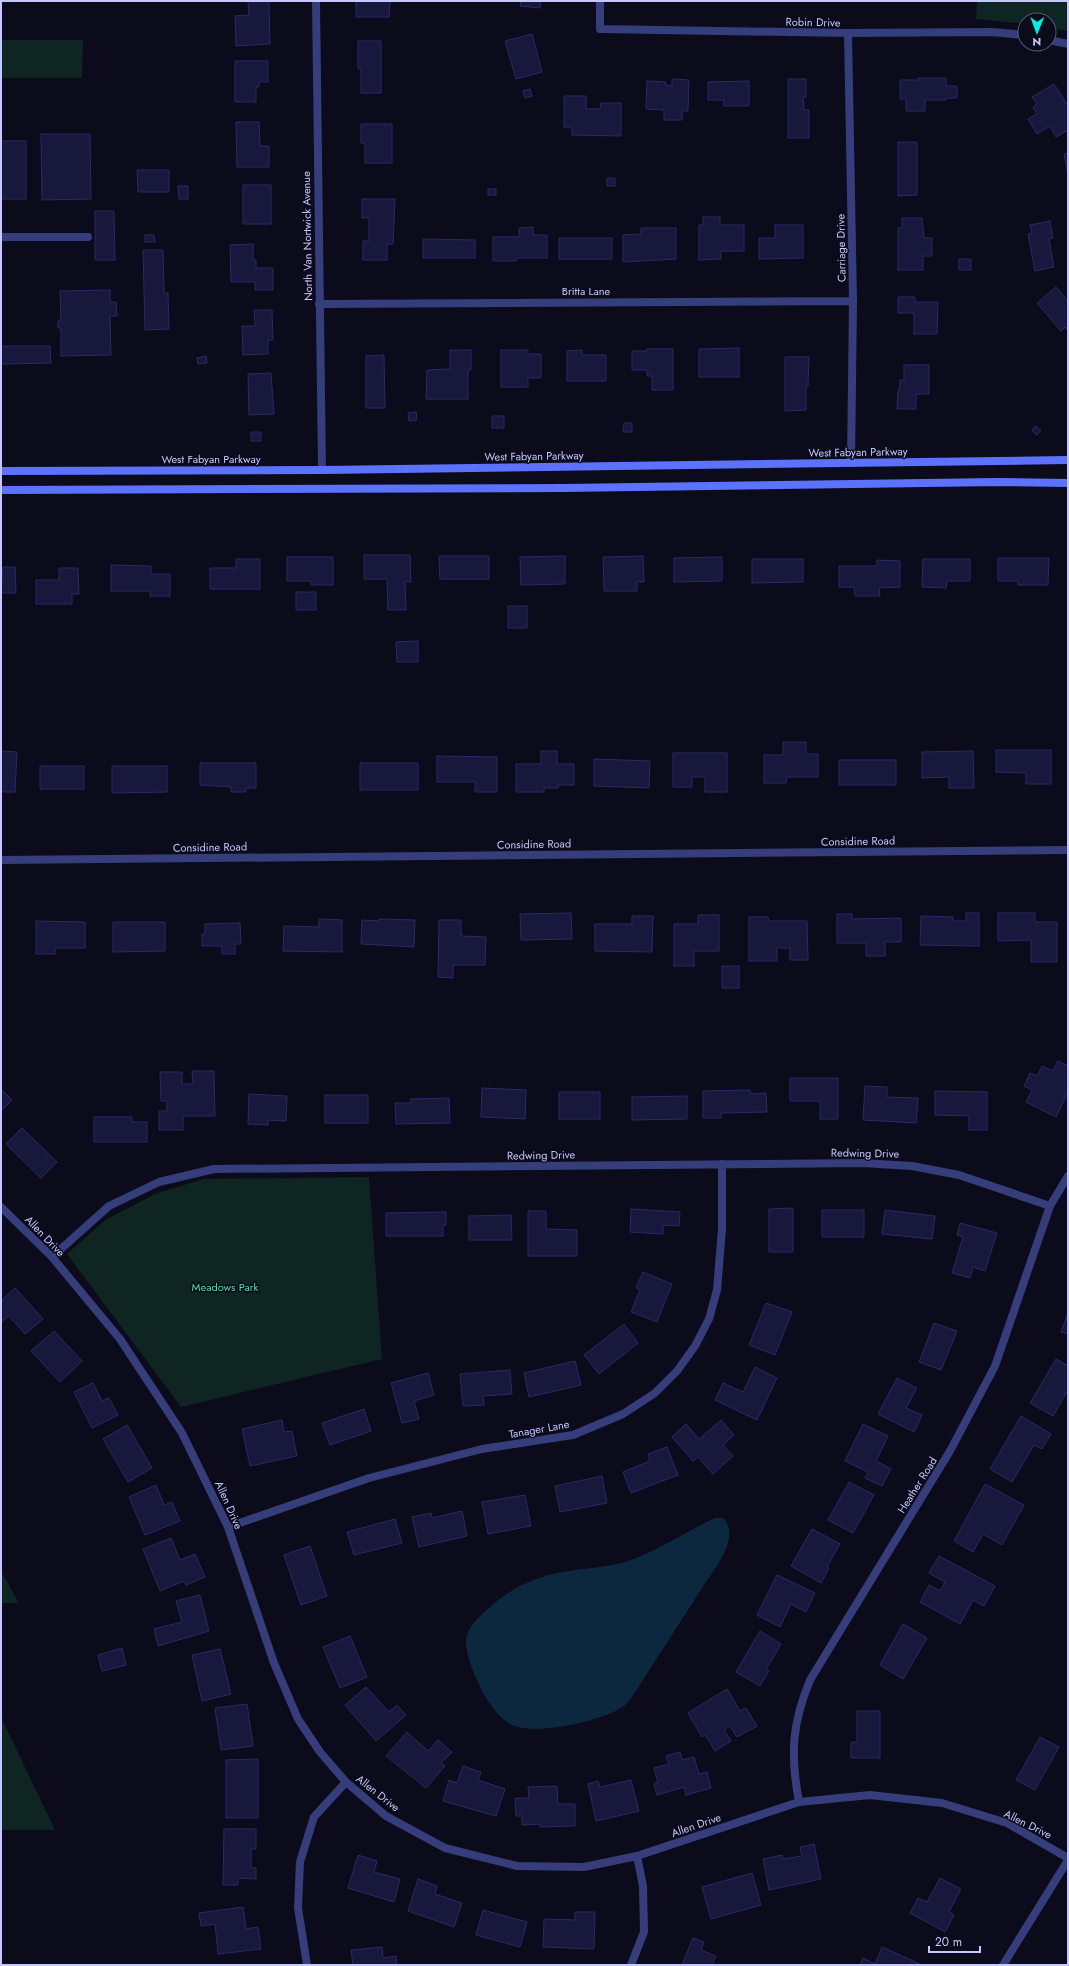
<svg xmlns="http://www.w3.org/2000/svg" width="1069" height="1966" font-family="Jost,sans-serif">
<rect width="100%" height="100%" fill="#0b0b1b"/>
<path fill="#0e2521" d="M977,1H1068V31L1049,28V20H1025V24L976,19Z
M1,40H83L82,78H1Z
M369,1177L382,1359L181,1407L67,1254L105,1220L157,1193L204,1179Z
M1,1571L19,1603H1Z
M1,1717L55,1830H1Z"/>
<path fill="#0b283f" d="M715,1518H723C725,1520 727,1523 728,1526C735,1543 713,1572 704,1585L632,1697C629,1701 625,1706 621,1708C600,1721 533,1737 510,1724C493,1713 481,1691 474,1673C469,1660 463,1645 468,1632C473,1622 482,1614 490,1607C511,1588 535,1577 562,1572C583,1568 604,1568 625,1562C656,1552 685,1532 715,1518Z"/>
<path fill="#18173c" stroke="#2b2968" d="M248,1H269L270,44L236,46L235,16L249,15Z
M356,1H390L389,17H356Z
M521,1H541L540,8L520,6Z
M532,34L542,72L516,79L505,41Z
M358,41H381V93H361V69H358Z
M235,61H268V82H259V87H256V102H235Z
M918,78H946V86H957V98H946V100H925V111H906V99H900V80H918Z
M672,79L689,80L688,111H682V120H664V110L646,109L647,81L666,82L665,85L672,86Z
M788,79H806V97H803L804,110H809V138H788Z
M749,81V106H724V100H708V82Z
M1054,84L1068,106V130L1056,137L1050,126L1037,134L1028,119L1037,114L1033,107L1037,104L1032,97Z
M530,89L532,96L525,98L523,91Z
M564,96H586V109H600L601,103H621V136L572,135V127H564Z
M236,122H259L260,146H269V167H237Z
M361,124H392V163H365V143H361Z
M41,134H90L91,199L42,200Z
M1,141H26V199H1Z
M898,142H917V195L898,196Z
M1068,153V175L1064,154Z
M137,170H169V192H138Z
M607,178H615V186H607Z
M243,185H271V224H243Z
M178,186H188V199H179Z
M488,189H496V195H488Z
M362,199H395L393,244H387V260H363V241H369V218H362Z
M95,211H114L115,260H95Z
M703,217H720V225H744V251H721V259L699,260V225H703Z
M902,218H922L924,238H932V256H923V270H898V228H902Z
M1050,221L1053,238L1049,239L1054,267L1035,271L1028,234L1032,233L1030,225Z
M775,225H803V258L759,259V238H775Z
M533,227V235H547V258H516V261H493V237H519V228Z
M641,228H676V259L623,262V235L641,234Z
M145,235H154L155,242H145Z
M559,238H612V259H559Z
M423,239L475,240V258H423Z
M253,244V260H256V268H273V290H255V282H231L230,245Z
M143,250H163L164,293H168L169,329L145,330Z
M959,259H971V270H959Z
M1056,287L1068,301V331L1065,327L1061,331L1037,303Z
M110,290V302H116L117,316H110L111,355L61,356V328H58V321H61L60,291Z
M898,297H915V302H938L937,334H914V313H898Z
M254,310H272L273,340H268V354L243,355L242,326H255Z
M1,346H50L51,363L1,364Z
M739,348V377H699V349Z
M647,349H673V390H652V376H647V370H632V351H647Z
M450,350H471V370H468V399H426L427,370L450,369Z
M501,350H528V354H541V378H528V387H501Z
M582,350V355H606V381H567V351Z
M384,355L385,408H366V356Z
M206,356L207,363L198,364L197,358Z
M785,357H809L808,386H806V410L785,411Z
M904,365H929V394H916V409H897L898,391H899L900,380H904Z
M271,373L274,414L249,415L248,374Z
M416,412L417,420L409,421L408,413Z
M492,416H504V428H492Z
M624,423H632V432H623Z
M1035,426L1041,430L1037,435L1032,431Z
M251,432H261V441H251Z
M364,555H410L411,582H405L406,610H388L387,579H364Z
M439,556H489V579H440Z
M565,556V584L521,585L520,557Z
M643,556L644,582H637V591H604L603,557Z
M287,557H333V585H311V581H287Z
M722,557V581L674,582V558Z
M998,558H1049L1048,585H1018V581H998Z
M236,559H260V589H210V568H236Z
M752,559H803V582L752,583Z
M923,559H970V581H947L946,588L922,587Z
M877,560L900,561V587L879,588L880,596H855L854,587H839V566H877Z
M111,565L151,566V574H170V596H150V591H111Z
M3,567H15L16,593H1Z
M59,568H78L79,594H72V604H36V580H59Z
M296,592H316V610H296Z
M508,606H527V628H508Z
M418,641V662H397L396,642Z
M783,742H806V754H818V777H787L786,783H764V755H783Z
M996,750H1051V784H1026V773L996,772Z
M1,751L17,752L15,792H1Z
M541,751H557V764H574V785H558V788H544V792H516V764H541Z
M973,751L974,788H949V777L922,778V752Z
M673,753H727V792H705V777H692V787H673Z
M437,756L497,757V792H475V782H437Z
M594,759L650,761L649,788L594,786Z
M839,760H896V785H839Z
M200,763H256V788H246V792H231V787L200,785Z
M360,763H418V790H360Z
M40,766H84V789H40Z
M112,766H167V792L112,793Z
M571,913L572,939L521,940L520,914Z
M966,913H979V946L920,945L921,916L953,917V921H966Z
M998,913H1035V922H1057V962H1031V940L998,941Z
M837,914H852V919L901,918V942H885V956H866V943H837Z
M698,915H719V951H694V966H674V924H698Z
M632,916H653L652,952L595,951V924H632Z
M749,917H768L769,921H807L808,960H790V948H777V961H749Z
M319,919L342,920V952L283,951L284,926L319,927Z
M379,919L415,920L414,947L361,944L362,920L379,921Z
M439,920H461V936L486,937L485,965H453V978L438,977Z
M36,921L85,922V948H55V954H36Z
M113,922H165V951L113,952Z
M240,923L241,944H235V954H222V946H202V934H205V924Z
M722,966H739V988H722Z
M1058,1061L1068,1066V1092L1056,1117L1026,1102L1032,1090L1024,1086L1030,1073L1037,1076L1042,1066L1053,1071Z
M192,1071H214L215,1116H183V1130H159V1111H167V1101H161L160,1072H182V1084H193Z
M790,1078H838V1119H820V1101H790Z
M865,1086L887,1087V1097L918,1098L916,1123L863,1120Z
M482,1088L526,1090L525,1119L481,1117Z
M1,1089L12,1100L1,1111Z
M750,1090L751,1094L766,1093L767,1112L721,1113V1118H703V1091Z
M935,1091L987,1092V1130H969V1116L935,1115Z
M559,1092H600V1119H559Z
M249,1094L287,1096L286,1121L268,1120V1125L248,1124Z
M325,1095H368V1123H325Z
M687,1096V1119L632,1120V1097Z
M449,1098L450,1123L396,1124L395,1103H411V1099Z
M94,1117H132V1122H147V1142H94Z
M22,1128L57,1162L41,1178L6,1144Z
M793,1208V1252H769V1209Z
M631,1209L680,1212L679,1226L663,1225V1234L630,1232Z
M822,1210H864V1237H822Z
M885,1210L935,1216L932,1239L882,1234Z
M528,1211H546V1229L577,1230V1256H528Z
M446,1212V1225H443V1236H386V1213Z
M511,1215L512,1240H469V1216Z
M960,1223L997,1233L985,1271L973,1267L970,1278L952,1273L963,1237L957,1235Z
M643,1272L672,1284L657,1322L631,1312L640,1290L636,1288Z
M15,1288L43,1319L25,1334L9,1316L1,1322V1301Z
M766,1303L792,1312L775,1355L749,1345Z
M1068,1313V1334L1061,1332Z
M934,1323L957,1331L941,1370L919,1362Z
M624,1324L638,1343L599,1374L584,1355Z
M54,1331L82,1361L60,1382L31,1351Z
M1056,1359L1068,1366V1390L1053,1416L1030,1403Z
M575,1361L581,1385L529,1397L524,1373Z
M755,1367L777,1378L757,1420L715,1400L723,1383L743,1392Z
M510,1370L512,1394L483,1396L484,1405L463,1406L460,1374Z
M428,1373L434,1395L414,1401L419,1419L402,1423L391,1383Z
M897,1378L917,1388L906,1408L922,1415L914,1432L878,1414Z
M93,1383L102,1401L109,1398L118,1415L92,1428L74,1392Z
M364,1409L371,1431L330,1445L322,1423Z
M1021,1416L1051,1434L1042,1449L1034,1445L1012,1482L990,1469Z
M282,1420L284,1432L292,1431L297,1456L250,1466L242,1429Z
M721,1420L734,1435L723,1445L733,1456L713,1474L698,1457L693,1461L672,1437L686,1424L699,1439Z
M863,1424L888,1436L876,1461L891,1469L882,1486L865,1478L868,1472L845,1461Z
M127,1425L152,1468L128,1482L103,1439Z
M667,1447L678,1475L631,1493L623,1472L650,1461L648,1454Z
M602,1476L607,1503L560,1512L555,1486Z
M849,1482L874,1495L853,1533L828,1520Z
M985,1484L1024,1505L1002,1545L983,1534L973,1552L954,1541Z
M156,1485L164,1505L172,1502L180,1521L145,1535L129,1497Z
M525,1495L531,1526L488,1534L482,1502Z
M462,1511L467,1536L419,1547L412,1517L431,1513L432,1518Z
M395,1519L402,1543L354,1555L347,1532Z
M812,1529L840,1544L827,1567L829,1568L821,1583L791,1566Z
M171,1538L180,1560L195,1554L205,1577L186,1585L184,1581L160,1591L143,1549Z
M310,1546L327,1596L301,1605L284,1555Z
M939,1556L995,1586L984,1606L973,1600L960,1624L920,1602L929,1585L940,1591L945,1582L929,1573Z
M777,1575L815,1593L806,1612L791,1604L780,1627L757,1615Z
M200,1595L209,1631L158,1646L154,1629L182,1622L176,1601Z
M903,1624L927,1638L903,1679L880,1665Z
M760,1631L781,1644L766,1670L769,1671L760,1686L736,1672Z
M350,1636L367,1677L340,1688L323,1647Z
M122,1648L126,1665L102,1671L98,1655Z
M220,1649L231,1694L202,1701L192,1655Z
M366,1687L389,1712L397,1705L406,1715L376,1741L345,1705Z
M727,1689L740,1711L746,1708L757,1726L737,1737L730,1726L724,1730L731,1741L715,1751L705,1735L702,1737L688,1713Z
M247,1704L253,1746L221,1750L215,1708Z
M857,1711H880V1758H851V1742H857Z
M407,1732L428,1751L438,1740L452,1752L441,1763L445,1766L426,1788L386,1756Z
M1040,1737L1059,1747L1035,1790L1016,1780Z
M680,1752L682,1760L694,1757L699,1774L707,1772L711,1788L686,1795L684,1787L657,1795L654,1784L658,1783L654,1768L669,1764L666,1756Z
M258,1759V1818H226V1760Z
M463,1766L481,1772L478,1780L505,1789L496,1816L443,1801L449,1780L457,1783Z
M631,1780L639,1811L596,1821L588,1784L598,1781L600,1787Z
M557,1786L558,1804H575V1826L540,1827V1824L522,1825V1816H516L515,1798H529L528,1787Z
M224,1829H256V1849H251V1868H256V1879L238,1878V1885H223Z
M814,1844L821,1879L769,1890L763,1859L782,1855L783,1859L802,1856L800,1847Z
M358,1855L377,1861L374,1872L400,1879L394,1902L348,1888Z
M752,1873L761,1905L711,1919L702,1887Z
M940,1878L961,1889L949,1912L954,1915L945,1932L910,1913L918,1898L927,1902Z
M418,1879L437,1886L435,1894L462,1903L454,1927L408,1911Z
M243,1907L246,1929L258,1927L261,1949L218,1954L215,1924L201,1926L199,1913Z
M483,1910L527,1922L520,1947L476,1935Z
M575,1912H595L594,1949L543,1947L544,1919L575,1920Z
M693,1938L704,1942L701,1950L716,1956L712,1965H682Z
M382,1947L383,1958L396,1956L397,1965H353L351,1950Z
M882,1947L920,1964V1965H860L863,1958L875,1964Z"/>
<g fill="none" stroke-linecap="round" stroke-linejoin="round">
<path stroke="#353e7b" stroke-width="8" d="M316,1L322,470
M600,1V29L848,33L991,32L1025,35
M848,33L853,301L851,463
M1049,40L1068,44
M1,237H88
M319,304L853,301
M1,860L1068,850
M1,1207L52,1257L120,1339L182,1433L228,1527L274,1663L298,1719L320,1752L346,1782L386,1816L445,1848L517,1866L584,1867L637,1856L799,1802L870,1795L942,1803L1007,1823L1068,1858
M52,1257L109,1206L159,1182L214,1169L863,1163L912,1166L959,1175L1050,1206
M228,1527L369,1478L482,1449L573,1435L623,1414L655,1393L677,1371L695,1346L709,1319L717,1290L722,1229V1164
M799,1802C790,1754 792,1724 810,1680L950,1451L995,1366L1050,1206L1068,1176
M307,1965L298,1908L300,1862L314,1817L346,1782
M631,1965L644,1932L643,1886L637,1856
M1003,1965L1068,1860"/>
<path stroke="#5c72ff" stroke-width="8" d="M1,471L322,470L1068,460
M1,490L563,488L998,482L1068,483"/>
</g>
<g text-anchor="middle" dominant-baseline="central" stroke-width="3" stroke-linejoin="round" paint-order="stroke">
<g font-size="11" fill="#c5c8ff" stroke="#0b0b1b">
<text transform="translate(813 22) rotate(1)">Robin Drive</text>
<text transform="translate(307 236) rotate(-91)">North Van Nortwick Avenue</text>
<text transform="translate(841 248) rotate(-91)">Carriage Drive</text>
<text x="586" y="291">Britta Lane</text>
<text transform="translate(858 452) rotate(-1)">West Fabyan Parkway</text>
<text transform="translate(534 456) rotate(-1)">West Fabyan Parkway</text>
<text x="211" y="459">West Fabyan Parkway</text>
<text transform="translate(858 841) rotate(-1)">Considine Road</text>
<text transform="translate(534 844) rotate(-1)">Considine Road</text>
<text transform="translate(210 847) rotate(-1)">Considine Road</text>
<text transform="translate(865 1153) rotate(1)">Redwing Drive</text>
<text transform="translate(541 1155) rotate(-1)">Redwing Drive</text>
<text transform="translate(45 1236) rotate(46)">Allen Drive</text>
<text transform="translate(539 1429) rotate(-10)">Tanager Lane</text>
<text transform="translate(917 1485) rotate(-58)">Heather Road</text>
<text transform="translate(229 1505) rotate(66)">Allen Drive</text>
<text transform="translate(378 1793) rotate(38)">Allen Drive</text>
<text transform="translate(1028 1824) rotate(26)">Allen Drive</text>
<text transform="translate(696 1825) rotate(-19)">Allen Drive</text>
</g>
<g font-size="11" fill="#52dea4" stroke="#0b0b1b">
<text x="225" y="1287">Meadows Park</text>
</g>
</g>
<rect width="1069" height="1966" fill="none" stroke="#c5c8ff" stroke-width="4"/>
<g transform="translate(1037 32) rotate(181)"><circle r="19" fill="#0b0b1b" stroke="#555776"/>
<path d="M0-3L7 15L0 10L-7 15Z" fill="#00f0e1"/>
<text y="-6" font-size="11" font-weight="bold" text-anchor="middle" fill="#c5c8ff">N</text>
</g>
<path d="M929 1946v6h51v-6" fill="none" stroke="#c5c8ff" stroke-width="2"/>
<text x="935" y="1946" font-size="12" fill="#c5c8ff" stroke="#0b0b1b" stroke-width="3" paint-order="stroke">20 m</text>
</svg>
